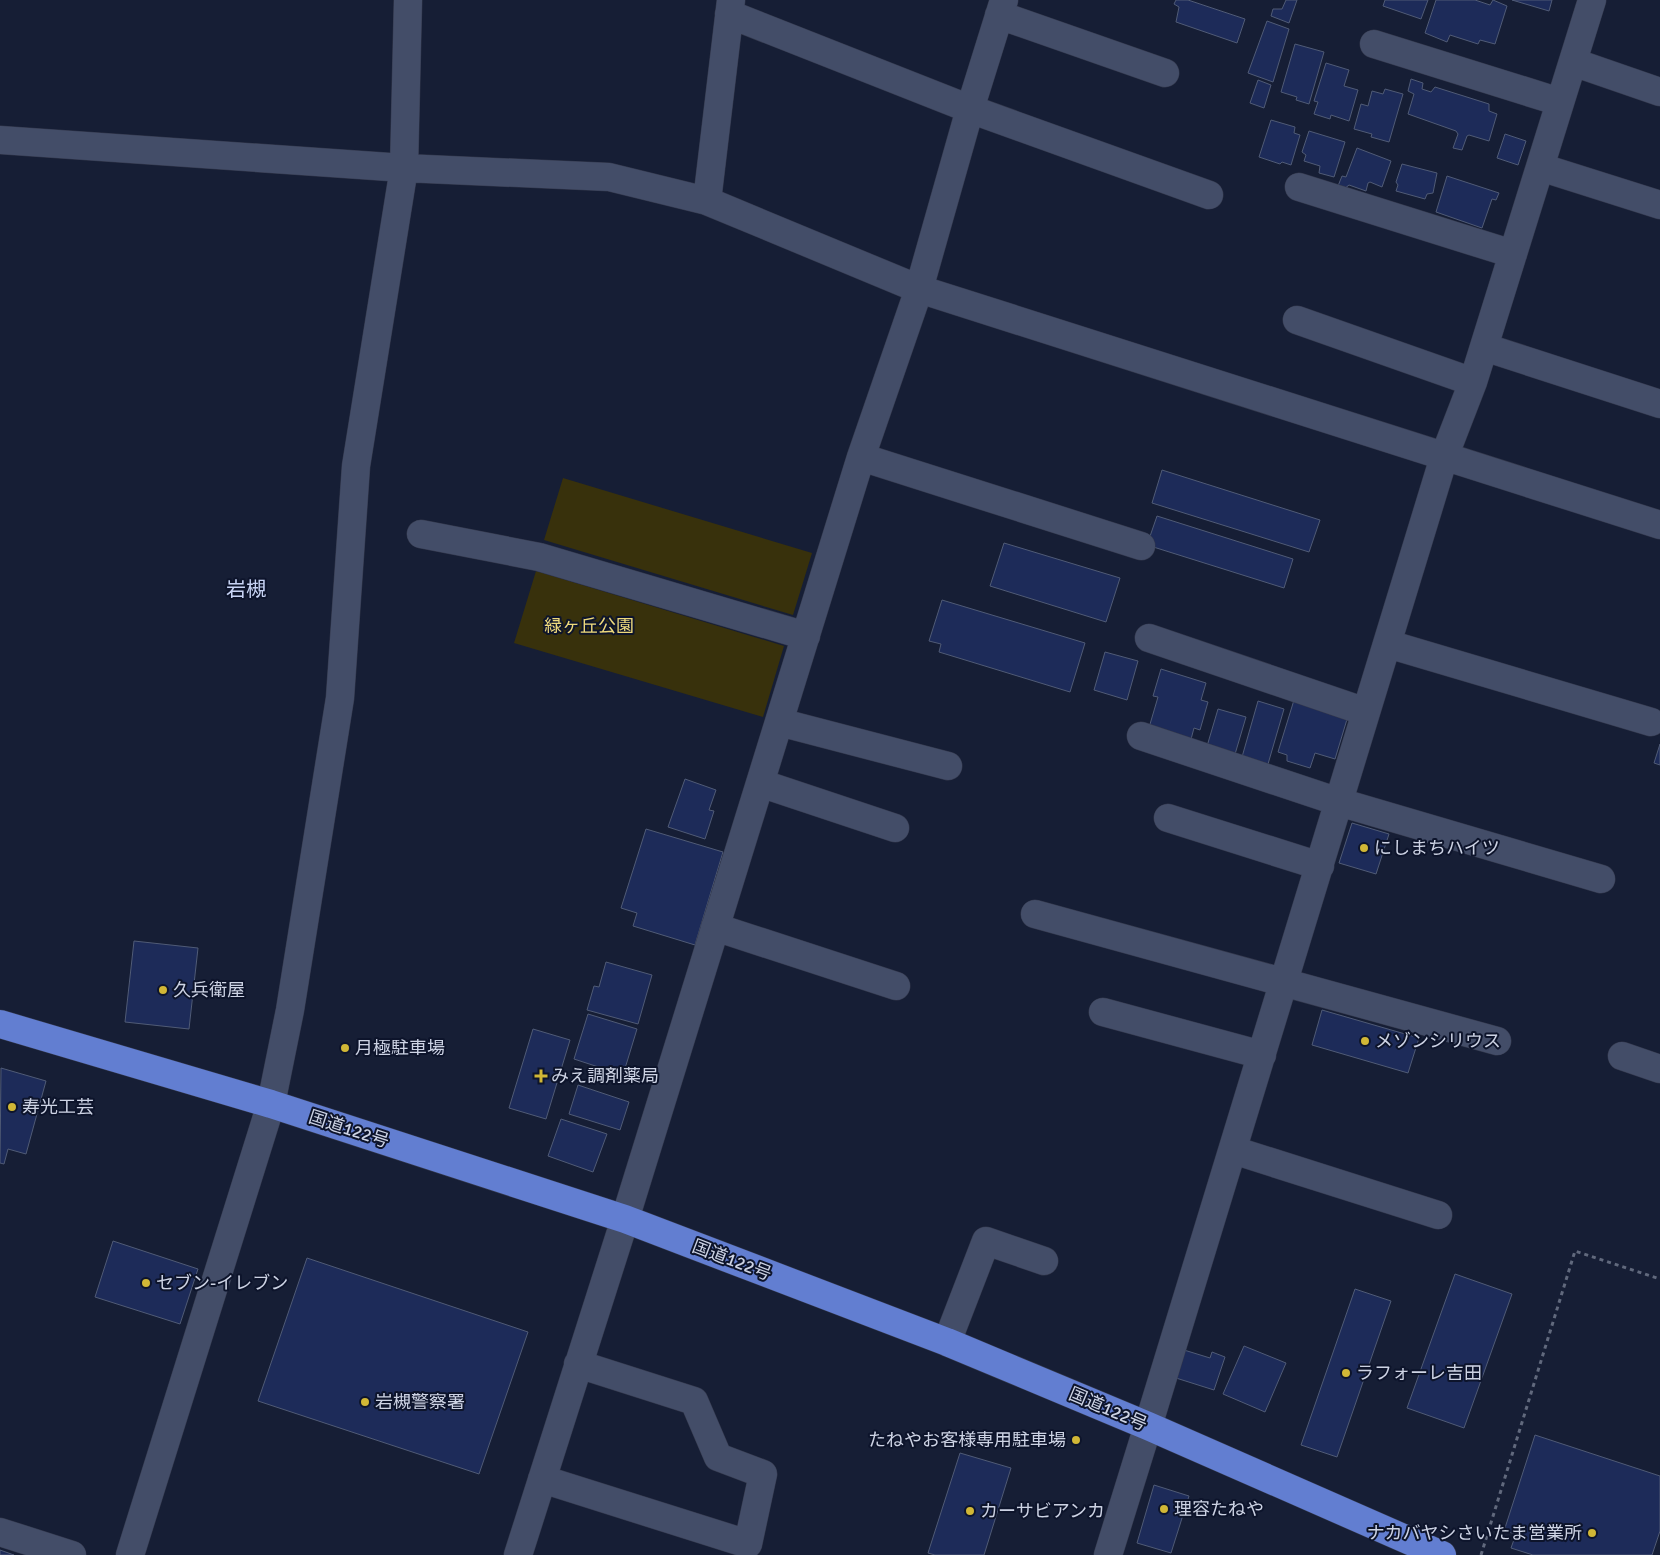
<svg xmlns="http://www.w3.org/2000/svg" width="1660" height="1555" font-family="Signika,'Noto Sans JP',sans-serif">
<rect width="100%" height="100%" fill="#161e35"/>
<path fill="#38310c" d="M563,478L812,553L793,615L544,540Z
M536,571L784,646L763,717L514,643Z"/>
<path fill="#1d2b59" stroke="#505b76" d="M1176,0H1188L1245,19L1237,43L1176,22L1179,7L1174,4Z
M1286,0H1297L1289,23L1271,16L1273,9H1282Z
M1385,0H1428L1421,19L1383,6Z
M1436,0H1475L1490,5L1493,0L1507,6L1495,44L1480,40L1478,44L1450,35L1447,42L1425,33Z
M1512,0H1552L1549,11Z
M1267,21L1289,29L1273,82L1248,73Z
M1295,44L1324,52L1309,104L1296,100L1297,97L1281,92Z
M1326,63L1349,70L1344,86L1358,90L1349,121L1331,115L1330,119L1314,114L1318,102L1314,101Z
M1411,79L1423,83L1422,89L1431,92L1435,87L1489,104V111L1497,114L1489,141L1469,135L1467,136L1462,150L1453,148L1458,134L1456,131L1408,114L1414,94L1408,91Z
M1258,80L1271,85L1264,108L1250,103Z
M1385,89L1403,94L1389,142L1371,137L1372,134L1354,129L1361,104L1368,106L1372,91L1383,94Z
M1271,120L1295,127L1294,133L1300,135L1291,165L1282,162L1280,164L1259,157Z
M1309,131L1345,142L1334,177L1319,173L1320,166L1304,161L1306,155L1302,152Z
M1505,134L1526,141L1518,165L1497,158Z
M1357,148L1391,161L1382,187L1370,182L1368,183L1366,191L1349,185L1344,189L1338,186L1342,176L1346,177Z
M1402,164L1437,173L1433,193L1427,194L1425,199L1396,191L1398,185L1396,182Z
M1447,176L1499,193L1496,200L1492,199L1482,228L1436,212Z
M1162,470L1320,520L1309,552L1152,503Z
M1157,516L1293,559L1284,588L1147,545Z
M1004,543L1120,578L1106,622L990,586Z
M942,600L1085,643L1070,692L939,652L941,644L929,641Z
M1105,652L1138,661L1127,700L1094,690Z
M1161,669L1206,683L1201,700L1208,702L1200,730L1194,728L1190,743L1148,731L1158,697L1153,696Z
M1294,700L1348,716L1335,759L1315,753L1310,768L1287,761V755L1278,752Z
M1258,701L1284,709L1268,764L1242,757Z
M1218,709L1246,717L1233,761L1205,753Z
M1660,744V765L1654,763Z
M685,779L716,790L709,810L714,811L705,839L668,827Z
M1352,823L1389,834L1376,874L1339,863Z
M646,829L723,852L695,945L633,926L637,913L621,908Z
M134,941L198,948L189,1029L125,1022Z
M606,962L652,975L638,1024L587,1010L594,986L599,987Z
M1322,1010L1419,1038L1408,1073L1312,1045Z
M588,1014L637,1029L623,1075L574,1059Z
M533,1029L570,1040L546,1119L509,1108Z
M1,1068L46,1081L26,1154L8,1149L4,1164L0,1163Z
M578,1085L629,1102L620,1130L569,1114Z
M561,1119L607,1134L593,1172L548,1156Z
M113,1241L198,1269L180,1324L95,1297Z
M307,1258L528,1332L479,1474L258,1401Z
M1455,1274L1512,1294L1464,1428L1407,1408Z
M1355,1289L1391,1301L1337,1457L1301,1445Z
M1244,1346L1286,1363L1265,1412L1223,1394Z
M1184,1350L1210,1358L1212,1352L1225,1357L1214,1390L1176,1378Z
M1535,1435L1660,1476V1531L1652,1555H1533L1511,1548L1516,1534L1504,1531Z
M960,1453L1011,1468L984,1555H935L928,1553Z
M1154,1485L1189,1496L1171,1553L1137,1543Z
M0,1550L14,1555H0Z"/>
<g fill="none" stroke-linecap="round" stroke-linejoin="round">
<defs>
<path id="minor" d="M729,14L970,109L1209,195
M999,15L1165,73
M1374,44L1560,102
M1573,62L1660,92
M0,140L404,168L609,177L707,201L919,289L1660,525
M1540,167L1660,205
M1299,187L1513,254
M707,201L731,0
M1297,320L1473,382
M1484,347L1660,404
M861,457L1141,546
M421,534L539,557L806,636
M1149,638L1366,712
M1388,644L1651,722
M779,722L948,766
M1141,736L1339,802L1601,879
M760,783L895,828
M1168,818L1320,866
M1035,914L1497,1041
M715,927L896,986
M1103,1012L1262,1055
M1622,1056L1660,1069
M1233,1150L1438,1215
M947,1342L986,1241L1044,1261
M542,1479L748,1544L763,1474L718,1457L694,1401L578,1364
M0,1532L72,1555
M130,1555L271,1104L290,1010L340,698L356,466L404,168L408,0
M518,1555L625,1219L861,457L919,289L970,109L1004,0
M1108,1555L1148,1426L1444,457L1473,382L1592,0"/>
<path id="highway" d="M0,1024L271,1104L625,1219L947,1342L1148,1426L1442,1555"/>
</defs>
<use href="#minor" stroke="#33384c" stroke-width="29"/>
<use href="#highway" stroke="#33384c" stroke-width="29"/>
<path stroke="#61697d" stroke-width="3" stroke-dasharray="4 4" stroke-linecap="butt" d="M1481,1555L1575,1251L1660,1279"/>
<use href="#minor" stroke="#434d68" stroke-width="28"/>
<use href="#highway" stroke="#627ed1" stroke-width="28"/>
</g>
<g fill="#d1b736" stroke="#0d142b" stroke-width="2">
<circle cx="1364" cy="848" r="5"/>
<circle cx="163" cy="990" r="5"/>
<circle cx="1365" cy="1041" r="5"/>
<circle cx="345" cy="1048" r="5"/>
<path d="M538.5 1068.5h5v5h5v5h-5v5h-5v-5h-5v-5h5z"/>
<circle cx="12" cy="1107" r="5"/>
<circle cx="146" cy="1283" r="5"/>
<circle cx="1346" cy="1373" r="5"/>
<circle cx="365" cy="1402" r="5"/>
<circle cx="1076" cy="1440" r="5"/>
<circle cx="1164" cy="1509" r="5"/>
<circle cx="970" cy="1511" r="5"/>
<circle cx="1592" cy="1533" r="5"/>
</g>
<g text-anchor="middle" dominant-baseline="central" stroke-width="4" stroke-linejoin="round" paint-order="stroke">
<g font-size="18" fill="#eed97c" stroke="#0d142b">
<text x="589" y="626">緑ヶ丘公園</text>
</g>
<g font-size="18" fill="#cdd3e4" stroke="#0d142b" text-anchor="start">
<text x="1374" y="848">にしまちハイツ</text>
<text x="173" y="990">久兵衛屋</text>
<text x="1375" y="1041">メゾンシリウス</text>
<text x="355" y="1048">月極駐車場</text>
<text x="551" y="1076">みえ調剤薬局</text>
<text x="22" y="1107">寿光工芸</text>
<text x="156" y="1283">セブン-イレブン</text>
<text x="1356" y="1373">ラフォーレ吉田</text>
<text x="375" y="1402">岩槻警察署</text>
<text x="1066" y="1440" text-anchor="end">たねやお客様専用駐車場</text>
<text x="1174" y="1509">理容たねや</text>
<text x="980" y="1511">カーサビアンカ</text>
<text x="1582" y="1533" text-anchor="end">ナカバヤシさいたま営業所</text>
</g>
<g font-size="18" fill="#cdd3e4" stroke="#0d142b">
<text transform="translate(349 1129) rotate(18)">国道122号</text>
<text transform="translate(732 1260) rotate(21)">国道122号</text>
<text transform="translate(1108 1409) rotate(23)">国道122号</text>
</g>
<g font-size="20" fill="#c7d3f4" stroke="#0d142b">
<text x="246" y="589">岩槻</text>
</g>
</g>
</svg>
